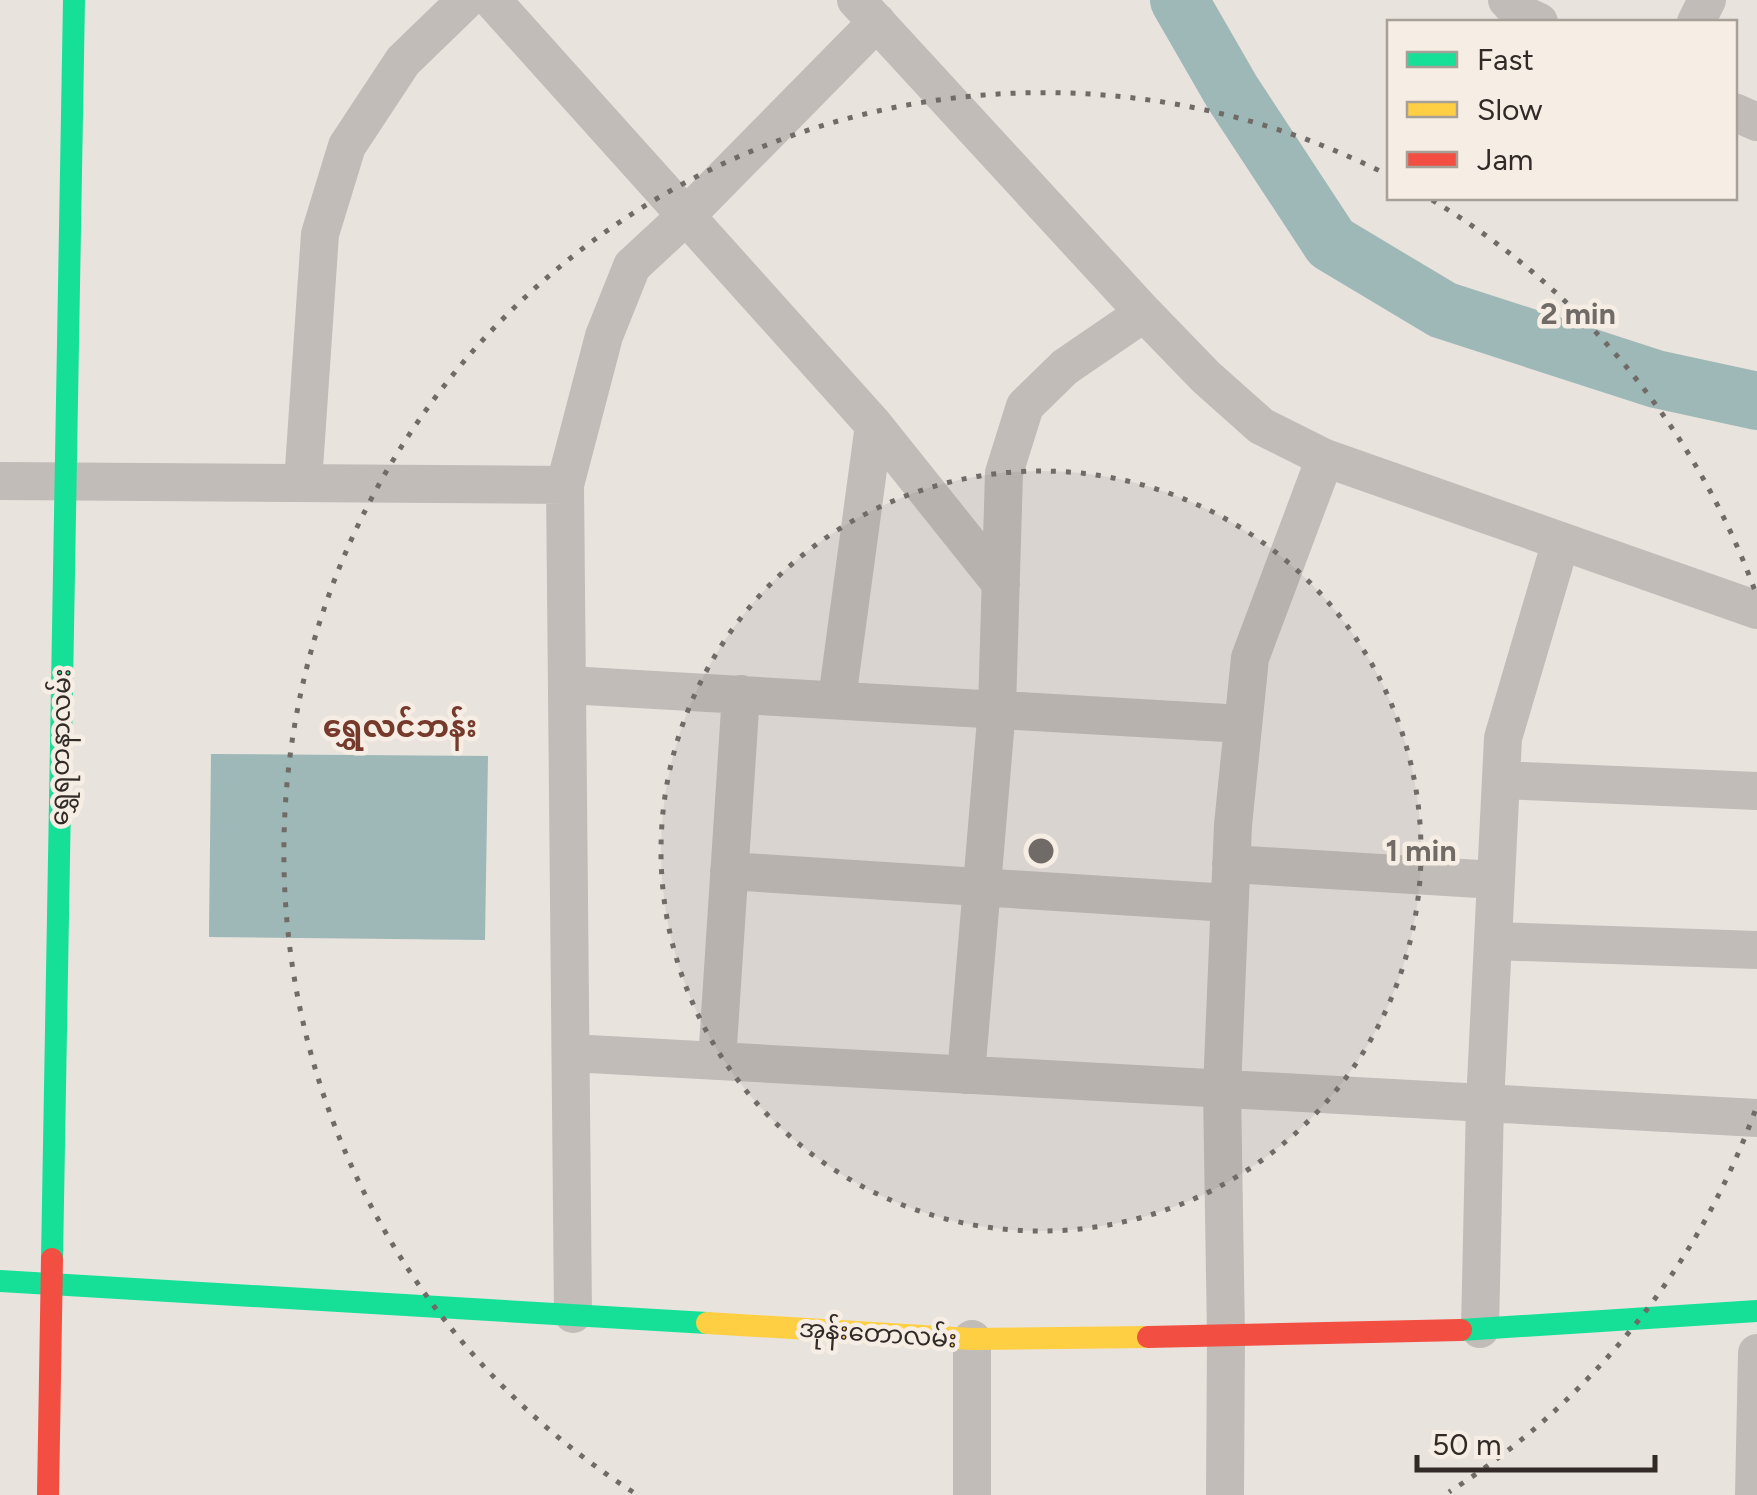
<svg xmlns="http://www.w3.org/2000/svg" width="1757" height="1495" font-family="Figtree,'Noto Sans Myanmar',sans-serif">
<rect width="100%" height="100%" fill="#e9e3de"/>
<path fill="#9db8b7" d="M211,754L488,756L485,940L209,937Z"/>
<g fill="none" stroke-linecap="round" stroke-linejoin="round">
<path stroke="#9db8b7" stroke-width="58" d="M1179,0L1232,92L1331,243L1443,310L1656,379L1757,401"/>
<path stroke="#c1bcb8" stroke-width="38" d="M492,0L874,425L1001,584
M856,0L1144,313L1206,377L1261,426L1325,458L1757,610
M1507,0L1518,12L1539,22
M1696,22L1707,0
M1734,112L1757,122
M0,481L565,485
M303,483L320,234L347,146L403,61L466,0
M568,685L1243,724
M837,699L874,425
M1501,780L1757,791
M1231,864L1496,880
M729,871L1229,903
M1493,941L1757,950
M571,1053L1757,1118
M717,1061L741,694
M966,1075L997,708L1004,473L1025,406L1065,367L1144,313
M573,1314L565,485L604,336L632,266L687,215L877,22
M1480,1329L1485,1103L1503,738L1561,541
M972,1495V1339
M1225,1495L1226,1336L1222,1089L1233,825L1250,658L1325,458
M1754,1495L1757,1353"/>
<path stroke="#16e098" stroke-width="22" d="M52,1259L74,0
M0,1281L707,1323
M1461,1330L1757,1311"/>
<path stroke="#ffcf43" stroke-width="22" d="M707,1323L972,1339L1148,1337"/>
<path stroke="#f24e42" stroke-width="22" d="M1148,1337L1461,1330
M48,1495L52,1259"/>
</g>
<circle cx="1041" cy="851" r="380" fill="#716b67" fill-opacity=".12"/>
<g fill="none" stroke="#716b67" stroke-width="5" stroke-dasharray="5 10">
<circle cx="1041" cy="851" r="380"/>
<path d="M1755 1111A760 760 0 0 1 1449 1492M633 1492A760 760 0 0 1 1386 174M1432 200A760 760 0 0 1 1755 591"/>
</g>
<g text-anchor="middle" dominant-baseline="central" stroke-width="9" stroke-linejoin="round" paint-order="stroke">
<g font-size="25" fill="#312a27" stroke="#f6eee5">
<text transform="translate(60 747) rotate(-89)">ရွှေရတနာလမ်း</text>
<text transform="translate(878 1333) rotate(4)">အုန်းတောလမ်း</text>
</g>
<g font-size="30" font-weight="bold" fill="#753a2b" stroke="#f6eee5">
<text x="400" y="726">ရွှေလင်ဘန်း</text>
</g>
</g>
<circle cx="1041" cy="851" r="15" fill="#716b67" stroke="#f6eee5" stroke-width="5"/>
<g font-size="30" text-anchor="middle" font-weight="bold" fill="#716b67" stroke="#f6eee5" stroke-width="9" stroke-linejoin="round" paint-order="stroke">
<text x="1578" y="324">2 min</text>
<text x="1421" y="861">1 min</text>
</g>
<rect x="1387" y="20" width="350" height="180" fill="#f6eee5" stroke="#a7a099" stroke-width="2.5"/>
<rect x="1407" y="52" width="50" height="15" fill="#16e098" stroke="#a7a099" stroke-width="2.5"/>
<text x="1477" y="70" font-size="30" fill="#312a27">Fast</text>
<rect x="1407" y="102" width="50" height="15" fill="#ffcf43" stroke="#a7a099" stroke-width="2.5"/>
<text x="1477" y="120" font-size="30" fill="#312a27">Slow</text>
<rect x="1407" y="152" width="50" height="15" fill="#f24e42" stroke="#a7a099" stroke-width="2.5"/>
<text x="1477" y="170" font-size="30" fill="#312a27">Jam</text>
<path d="M1417 1455v15h238v-15" fill="none" stroke="#312a27" stroke-width="5"/>
<text x="1432" y="1455" font-size="30" fill="#312a27" stroke="#f6eee5" stroke-width="8" paint-order="stroke">50 m</text>
</svg>
